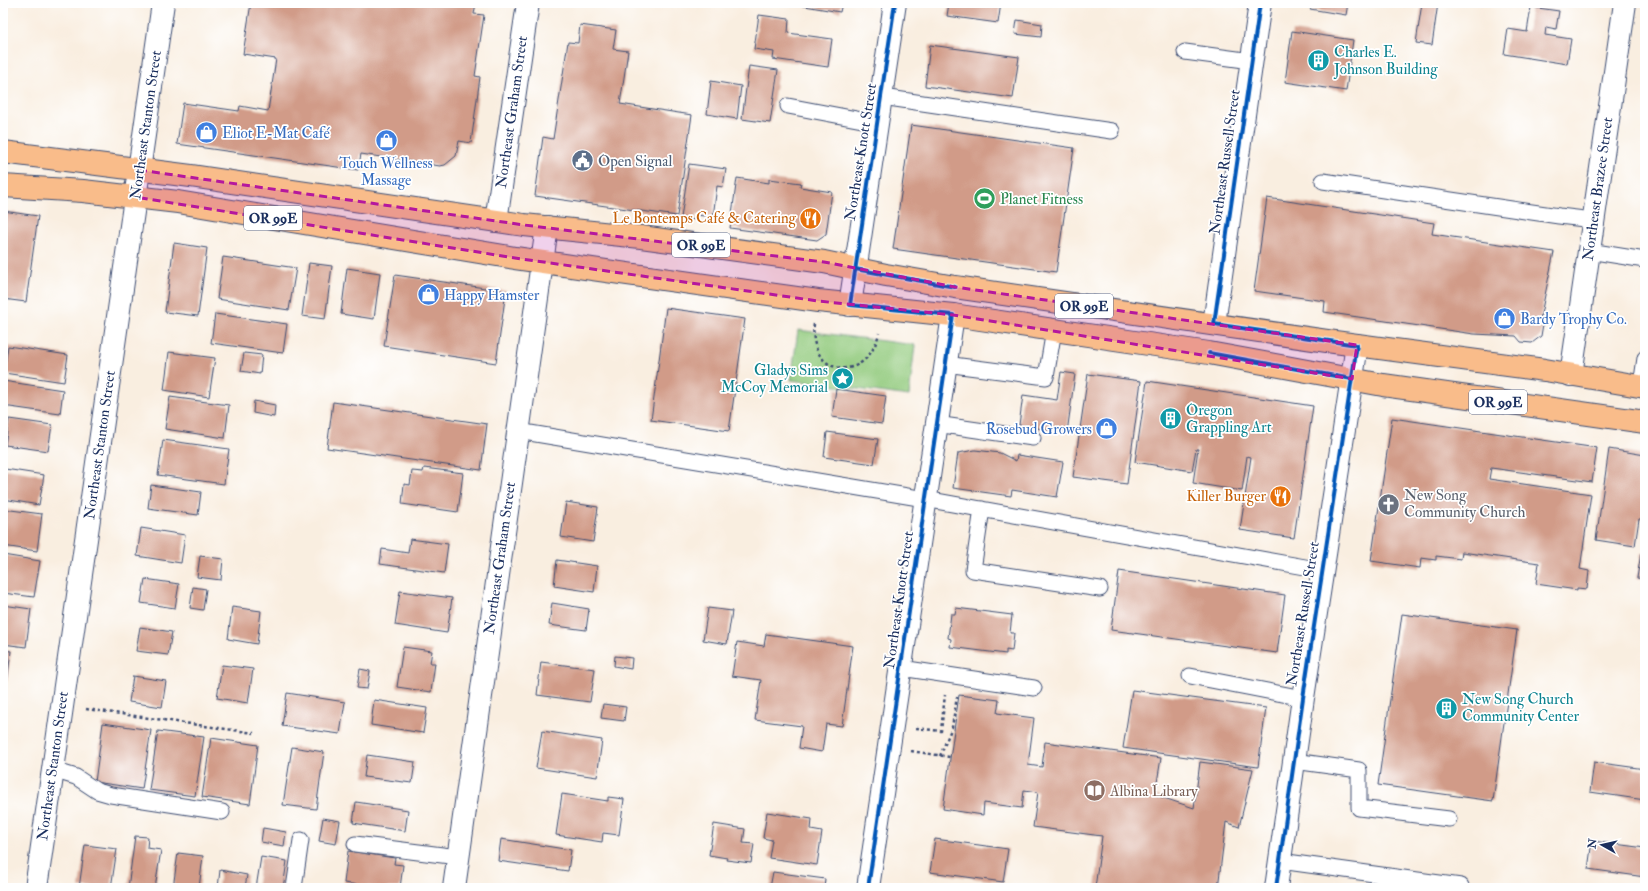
<svg xmlns="http://www.w3.org/2000/svg" width="1648" height="891" font-family="'IM FELL Double Pica',serif">
<rect width="100%" height="100%" fill="#fff"/>
<filter id="ink" filterUnits="userSpaceOnUse"><feTurbulence type="fractalNoise" baseFrequency=".025" numOctaves="2"/><feDisplacementMap in="SourceGraphic" scale="8" xChannelSelector="R" yChannelSelector="G"/><feConvolveMatrix kernelMatrix="1 2 1 2 8 2 1 2 1" color-interpolation-filters="sRGB"/></filter>
<filter id="wash" filterUnits="userSpaceOnUse"><feTurbulence type="fractalNoise" baseFrequency=".012" numOctaves="4" result="noise"/><feDisplacementMap in="SourceGraphic" scale="16" xChannelSelector="R" yChannelSelector="G"/><feGaussianBlur stdDeviation="0.9" result="paint"/><feColorMatrix in="noise" values="0 0 0 0 0 0 0 0 0 0 0 0 0 0 0 0 0 1.4 0 .05"/><feComposite in="paint" operator="in"/></filter>
<g filter="url(#wash)">
<rect width="100%" height="100%" fill="#f9eee0"/>
<path fill="#92ca7d" stroke="#567c6e" d="M798,330L915,345L909,396L791,380Z"/>
<g id="blocks">
<path fill="#d19b88" d="M251,3H476L474,14L484,15L475,76L480,77L471,143L459,141L456,156L445,165L440,166L361,154L358,170L177,144L183,103L239,111L240,106L268,111L276,59L243,54Z
M787,3H842L840,12Z
M949,3H1001L998,23L947,16Z
M1311,3H1348L1346,15L1310,9Z
M1422,3H1438L1432,45L1416,43Z
M1531,7L1559,11L1556,29L1546,27L1545,35L1571,39L1567,64L1504,54L1508,29L1527,32Z
M759,15L789,19L788,33L832,39L828,67L773,59L774,52L754,49Z
M1017,20L1042,24L1041,37L1015,34Z
M580,25L616,30L613,49L628,51L620,104L692,115L677,216L535,196L543,137L553,139L568,42L578,43Z
M1292,31L1353,40L1346,91L1285,82Z
M930,45L1019,57L1013,98L925,86Z
M749,66L778,70L770,123L742,119Z
M711,81L741,86L737,119L707,114Z
M911,125L1074,148L1056,272L893,249Z
M689,164L726,169L723,187L717,186L713,217L696,215V220L681,218Z
M737,178L769,183V179L801,183L800,187L832,192L826,234L817,240L730,228Z
M1267,198L1434,223L1432,234L1554,252L1540,319L1543,324L1541,336L1532,343L1521,342L1516,336L1474,334L1324,312L1325,301L1254,291Z
M3,211L38,216L26,302L3,299Z
M174,243L207,248L198,316L165,312Z
M223,257L296,268L289,310L217,299Z
M309,263L332,266L325,319L302,316Z
M347,268L380,273L374,319L341,314Z
M395,275L506,291L496,363L384,346Z
M666,308L745,319L729,431L651,420Z
M215,314L287,324L283,353L211,343Z
M8,346L68,355L64,382L4,373Z
M169,352L215,358L209,397L164,390Z
M244,353L262,355L260,374L241,371Z
M1061,372L1075,374L1067,433L1019,425L1023,395L1057,400Z
M1088,374L1141,381L1127,484L1073,477Z
M3,381L63,390L60,414L3,406Z
M1147,381L1313,406L1294,538L1240,530L1251,457L1247,456L1242,491L1193,483L1198,449H1196L1192,471L1135,462Z
M836,389L886,396L882,424L832,417Z
M170,397L229,405L225,438L165,429Z
M254,401L275,405L274,417L253,413Z
M333,402L487,424L481,470L327,448Z
M1392,418L1597,448L1592,482L1491,468L1489,479L1591,494L1580,569L1589,571L1587,589L1577,588V590L1536,584L1539,563L1462,552L1461,559L1436,556V560L1421,558L1420,568L1371,561Z
M9,419L52,425L48,451L5,445Z
M827,432L878,439L874,464L824,457Z
M163,440L229,449L224,484L158,475Z
M1609,449L1645,455V515L1644,519H1639L1635,546L1596,540Z
M975,450L1000,453L1016,461L1017,455L1063,462L1057,497L1012,490L1011,496L953,488L958,453Z
M424,468L463,473L458,512L402,504L404,484L410,485L412,471L423,472Z
M5,469L44,475L39,505L3,499Z
M151,485L201,492L198,515L148,508Z
M566,502L598,507L593,542L561,537Z
M3,509L42,514L37,551L3,546Z
M141,528L185,535L181,563L137,556Z
M410,539L448,544L444,573L380,564L382,549L408,553Z
M1641,553L1645,554V579L1637,578Z
M3,555L40,561L34,597L3,593Z
M200,556L223,559L221,580L197,577Z
M557,560L597,566L594,592L554,586Z
M1119,571L1285,595L1277,653L1111,630Z
M145,579L179,584L175,608L141,603Z
M193,587L206,589L203,610L190,608Z
M400,591L452,598L447,633L395,625Z
M552,603L589,609L586,630L549,625Z
M3,605L31,609L26,647L3,644Z
M232,607L261,611L257,644L228,639Z
M708,608L732,611L727,644L703,640Z
M956,608L1012,615L1010,633H1014L1012,651L1006,650V654L950,647L951,639L948,638L951,614H955Z
M1402,614L1517,630L1493,801L1378,785Z
M140,627L172,632L168,655L136,651Z
M766,634L853,646L842,726L826,724L822,752L799,748L802,726L755,720L761,680L732,676L737,642L764,646Z
M403,647L432,651L430,663H435L431,692L397,687Z
M3,650L11,651L7,682L3,681Z
M615,656L632,658L631,669L614,666Z
M541,662L595,669L590,702L537,695Z
M222,665L253,669L248,703L217,698Z
M360,669L370,671L367,689L357,688Z
M133,676L166,681L162,707L129,702Z
M1132,690L1266,708L1258,767L1123,748Z
M287,693L345,702L340,734L282,726Z
M959,695L999,700L997,713L1034,718L1028,765L1042,767L1045,742L1161,758L1155,795L1194,808L1200,762L1253,769L1239,827L1226,822L1218,888H1095L1102,836L1033,827L1038,792L1024,790L1022,808L984,803L983,815L943,809Z
M374,700L427,708L423,733L371,725Z
M603,704L626,707L624,721L601,718Z
M103,723L151,730L142,789L95,782Z
M158,731L204,737L195,796L149,790Z
M542,731L602,740L597,777L536,768Z
M211,738L258,745L250,804L202,797Z
M292,747L324,752L316,809L283,805Z
M367,755L415,762L412,783L364,777Z
M1594,762L1645,769V800L1590,792Z
M562,794L608,801V797L624,799L619,835L603,833L602,842L556,835Z
M356,802L408,810L405,831L353,823Z
M767,812L812,819L811,830L822,832L817,865L769,858L772,840L763,838Z
M323,818L340,821L336,844L319,841Z
M714,824L745,829L743,843L754,844L751,863L726,860L727,858L709,855Z
M263,828L286,832L284,846L261,842Z
M135,836L148,837L147,848L161,850L155,888H128Z
M501,839L571,850L568,871L498,861Z
M935,839L1008,849L1003,882L930,872Z
M1592,841L1645,848V877L1588,869Z
M85,845L117,849L111,888H79Z
M348,851L395,858L394,864L403,865L400,888H380L344,883Z
M178,853L203,856L199,888H173Z
M261,857L287,861L283,888H256Z
M220,870L247,875L245,888H218Z
M773,872L825,879L824,888H770Z"/>
</g>
</g>
<g filter="url(#ink)">
<use href="#blocks" fill-opacity="0" stroke="#3c4c72" stroke-width="1"/>
<g fill="none" stroke-linecap="round" stroke-linejoin="round">
<defs>
<path id="service" d="M1185,52L1252,61
M882,97L1112,131
M788,106L878,123
M1323,181L1559,216L1593,220
M1589,251L1645,260
M945,364L1046,377L1054,330
M1641,386L1645,358
M936,424L1033,438
M518,431L925,499L1322,570
M982,509L973,570L1100,589
M901,668L1034,688
M1190,676L1303,698
M1294,761L1359,770V808L1449,819
M53,770L76,777L97,791L111,795L222,812
M355,844L458,857
M1280,861L1461,886
M294,888L301,840"/>
<path id="minor" d="M496,221L528,3
M1214,324L1260,3
M1571,375L1625,3
M36,888L163,3
M454,888L547,227
M868,888L953,315"/>
<path id="tertiary" d="M850,305L895,3
M1276,888L1303,698L1357,345"/>
<path id="primary" d="M3,152L191,176L524,225L641,237L824,262L886,275L955,287L1327,341L1545,370L1645,387
M3,186L83,191L178,202L515,258L818,301L953,315L1209,353L1383,385L1645,422"/>
</defs>
<use href="#service" stroke="#3c4c72" stroke-width="17"/>
<use href="#minor" stroke="#3c4c72" stroke-width="24"/>
<use href="#tertiary" stroke="#3c4c72" stroke-width="24"/>
<use href="#primary" stroke="#3c4c72" stroke-width="24"/>
<path stroke="#3c4c72" stroke-width="2.5" stroke-dasharray="3 3" stroke-linecap="butt" d="M814,324C807,376 867,386 879,333
M86,709L254,733
M916,728L941,731L945,695
M911,751L950,757
M940,756L952,727L957,697"/>
<use href="#service" stroke="#fff" stroke-width="15"/>
<use href="#minor" stroke="#fff" stroke-width="22"/>
<use href="#tertiary" stroke="#fff" stroke-width="22"/>
<use href="#primary" stroke="#f9bc8a" stroke-width="22"/>
<defs>
<path id="cycleway" d="M1260,3L1214,324L1357,345L1303,698L1276,888
M855,269L955,287
M1209,353L1352,379
M868,888L953,315L850,305L895,3"/>
</defs>
<use href="#cycleway" stroke="#fff" stroke-width="6"/>
<use href="#cycleway" stroke="#0057b8" stroke-width="4"/>
</g>
</g>
<path fill="#b5179e" fill-opacity="0.2" stroke="#b5179e" stroke-width="3" stroke-dasharray="8 5" stroke-linejoin="round" d="M139,170L524,225L824,262L955,287L1357,345L1352,379L953,315L818,301L515,258L135,197Z"/>
<defs>
<symbol id="building-disc" viewBox="-11 -11 22 22"><circle r="9.5" fill="#0f9aa8" stroke="#fff"/><path d="M-4-6H4V6H1V3H-1V6H-4ZM-2.5-4.3h1.7v1.8h-1.7ZM.8-4.3h1.7v1.8H.8ZM-2.5-1h1.7V.8h-1.7ZM.8-1h1.7V.8H.8Z" fill="#fff"/></symbol>
<symbol id="shop-disc" viewBox="-11 -11 22 22"><circle r="9.5" fill="#3f7fe0" stroke="#fff"/><path d="M-5-2.5h2.3a2.7 3.5 0 0 1 5.4 0H5L5.5 6h-11ZM-1.5-2.5h3a1.5 2.3 0 0 0-3 0Z" fill="#fff"/></symbol>
<symbol id="civic-disc" viewBox="-11 -11 22 22"><circle r="9.5" fill="#5c6f8a" stroke="#fff"/><path d="M-.6-6.5H3V-4.5H.6V-3L4-1V1h2V6H-6V1h2V-1L-.6-3ZM-1.2 2.5V6h2.4V2.5Z" fill="#fff"/></symbol>
<symbol id="stadium-disc" viewBox="-11 -11 22 22"><circle r="9.5" fill="#2e9e5b" stroke="#fff"/><path d="M0-5a6.5 5 0 1 0 0 10a6.5 5 0 1 0 0-10ZM-3.5-1.8h7v3.6h-7Z" fill="#fff"/></symbol>
<symbol id="restaurant-disc" viewBox="-11 -11 22 22"><circle r="9.5" fill="#e8710a" stroke="#fff"/><path d="M-5-6h1v4h1v-4h1v4h1v-4h1v5L-1.5 .5V6h-2V.5L-5-1ZM5-6V6H3V1.5H1.5Q1.5-4 5-6Z" fill="#fff"/></symbol>
<symbol id="sight-disc" viewBox="-11 -11 22 22"><circle r="9.5" fill="#0f9aa8" stroke="#fff"/><path d="M0-6L1.8-2.2L6-1.7L2.9 1.2L3.7 5.4L0 3.3L-3.7 5.4L-2.9 1.2L-6-1.7L-1.8-2.2Z" fill="#fff"/></symbol>
<symbol id="church-disc" viewBox="-11 -11 22 22"><circle r="9.5" fill="#6b7280" stroke="#fff"/><path d="M-1.2-6h2.4v3.5h3.3v2.4h-3.3V6h-2.4V-.1h-3.3v-2.4h3.3Z" fill="#fff"/></symbol>
<symbol id="library-disc" viewBox="-11 -11 22 22"><circle r="9.5" fill="#8d6e63" stroke="#fff"/><path d="M-6-4Q-3-5.5-.7-3.5V5Q-3 3-6 4ZM6-4Q3-5.5 .7-3.5V5Q3 3 6 4Z" fill="#fff"/></symbol>
</defs>
<g fill-rule="evenodd">
<use href="#building-disc" x="1306" y="48" width="25" height="25"/>
<use href="#shop-disc" x="194" y="120" width="25" height="25"/>
<use href="#shop-disc" x="374" y="128" width="25" height="25"/>
<use href="#civic-disc" x="570" y="148" width="25" height="25"/>
<use href="#stadium-disc" x="972" y="186" width="25" height="25"/>
<use href="#restaurant-disc" x="798" y="206" width="25" height="25"/>
<use href="#shop-disc" x="416" y="282" width="25" height="25"/>
<use href="#shop-disc" x="1492" y="306" width="25" height="25"/>
<use href="#sight-disc" x="830" y="366" width="25" height="25"/>
<use href="#building-disc" x="1158" y="406" width="25" height="25"/>
<use href="#shop-disc" x="1094" y="416" width="25" height="25"/>
<use href="#restaurant-disc" x="1268" y="484" width="25" height="25"/>
<use href="#church-disc" x="1376" y="492" width="25" height="25"/>
<use href="#building-disc" x="1434" y="696" width="25" height="25"/>
<use href="#library-disc" x="1082" y="778" width="25" height="25"/>
</g>
<g text-anchor="middle" dominant-baseline="central" stroke-width="3.5" stroke-linejoin="round" paint-order="stroke">
<g fill="#fff" stroke="#5f6d8e" stroke-width="1">
<rect x="244" y="206" width="58" height="24" rx="3"/>
<rect x="672" y="233" width="58" height="24" rx="3"/>
<rect x="1055" y="294" width="58" height="24" rx="3"/>
<rect x="1469" y="390" width="58" height="24" rx="3"/>
</g>
<g font-size="14" font-weight="bold" fill="#1b2f5e">
<text x="273" y="218">OR 99E</text>
<text x="701" y="245">OR 99E</text>
<text x="1084" y="306">OR 99E</text>
<text x="1498" y="402">OR 99E</text>
</g>
<g font-size="15" fill="#0d838f" stroke="#fff" text-anchor="start">
<text x="1334" y="52">Charles E.<tspan x="1334" dy="17">Johnson Building</tspan></text>
<text x="828" y="370" text-anchor="end">Gladys Sims<tspan x="828" dy="17">McCoy Memorial</tspan></text>
<text x="1186" y="410">Oregon<tspan x="1186" dy="17">Grappling Art</tspan></text>
<text x="1462" y="699">New Song Church<tspan x="1462" dy="17">Community Center</tspan></text>
</g>
<g font-size="15" fill="#1b2f5e" stroke="#fff">
<text transform="translate(512 112) rotate(-82)">Northeast Graham Street</text>
<text transform="translate(146 125) rotate(-82)">Northeast Stanton Street</text>
<text transform="translate(861 152) rotate(-81)">Northeast Knott Street</text>
<text transform="translate(1225 162) rotate(-82)">Northeast Russell Street</text>
<text transform="translate(1598 189) rotate(-82)">Northeast Brazee Street</text>
<text transform="translate(100 445) rotate(-82)">Northeast Stanton Street</text>
<text transform="translate(500 558) rotate(-82)">Northeast Graham Street</text>
<text transform="translate(899 600) rotate(-82)">Northeast Knott Street</text>
<text transform="translate(1303 614) rotate(-81)">Northeast Russell Street</text>
<text transform="translate(53 766) rotate(-82)">Northeast Stanton Street</text>
</g>
<g font-size="15" fill="#366cbe" stroke="#fff" text-anchor="start">
<text x="222" y="133">Eliot E-Mat Café</text>
<text x="386" y="163" text-anchor="middle">Touch Wellness<tspan x="386" dy="17">Massage</tspan></text>
<text x="444" y="295">Happy Hamster</text>
<text x="1520" y="319">Bardy Trophy Co.</text>
<text x="1092" y="429" text-anchor="end">Rosebud Growers</text>
</g>
<g font-size="15" fill="#4e5e75" stroke="#fff" text-anchor="start">
<text x="598" y="161">Open Signal</text>
</g>
<g font-size="15" fill="#27864d" stroke="#fff" text-anchor="start">
<text x="1000" y="199">Planet Fitness</text>
</g>
<g font-size="15" fill="#c56008" stroke="#fff" text-anchor="end">
<text x="796" y="218">Le Bontemps Café &amp; Catering</text>
<text x="1266" y="496">Killer Burger</text>
</g>
<g font-size="15" fill="#5b616d" stroke="#fff" text-anchor="start">
<text x="1404" y="495">New Song<tspan x="1404" dy="17">Community Church</tspan></text>
</g>
<g font-size="15" fill="#785e54" stroke="#fff" text-anchor="start">
<text x="1110" y="791">Albina Library</text>
</g>
</g>
<rect width="1648" height="891" fill="none" stroke="#fff" stroke-width="16"/>
<g transform="translate(1602 845) rotate(278)" stroke="#ffffff" stroke-width="3" paint-order="stroke">
<path d="M0-3L7 15L0 10L-7 15Z" fill="#1b2f5e"/>
<text y="-6" font-size="11" font-weight="bold" text-anchor="middle" fill="#1b2f5e">N</text>
</g>
</svg>
